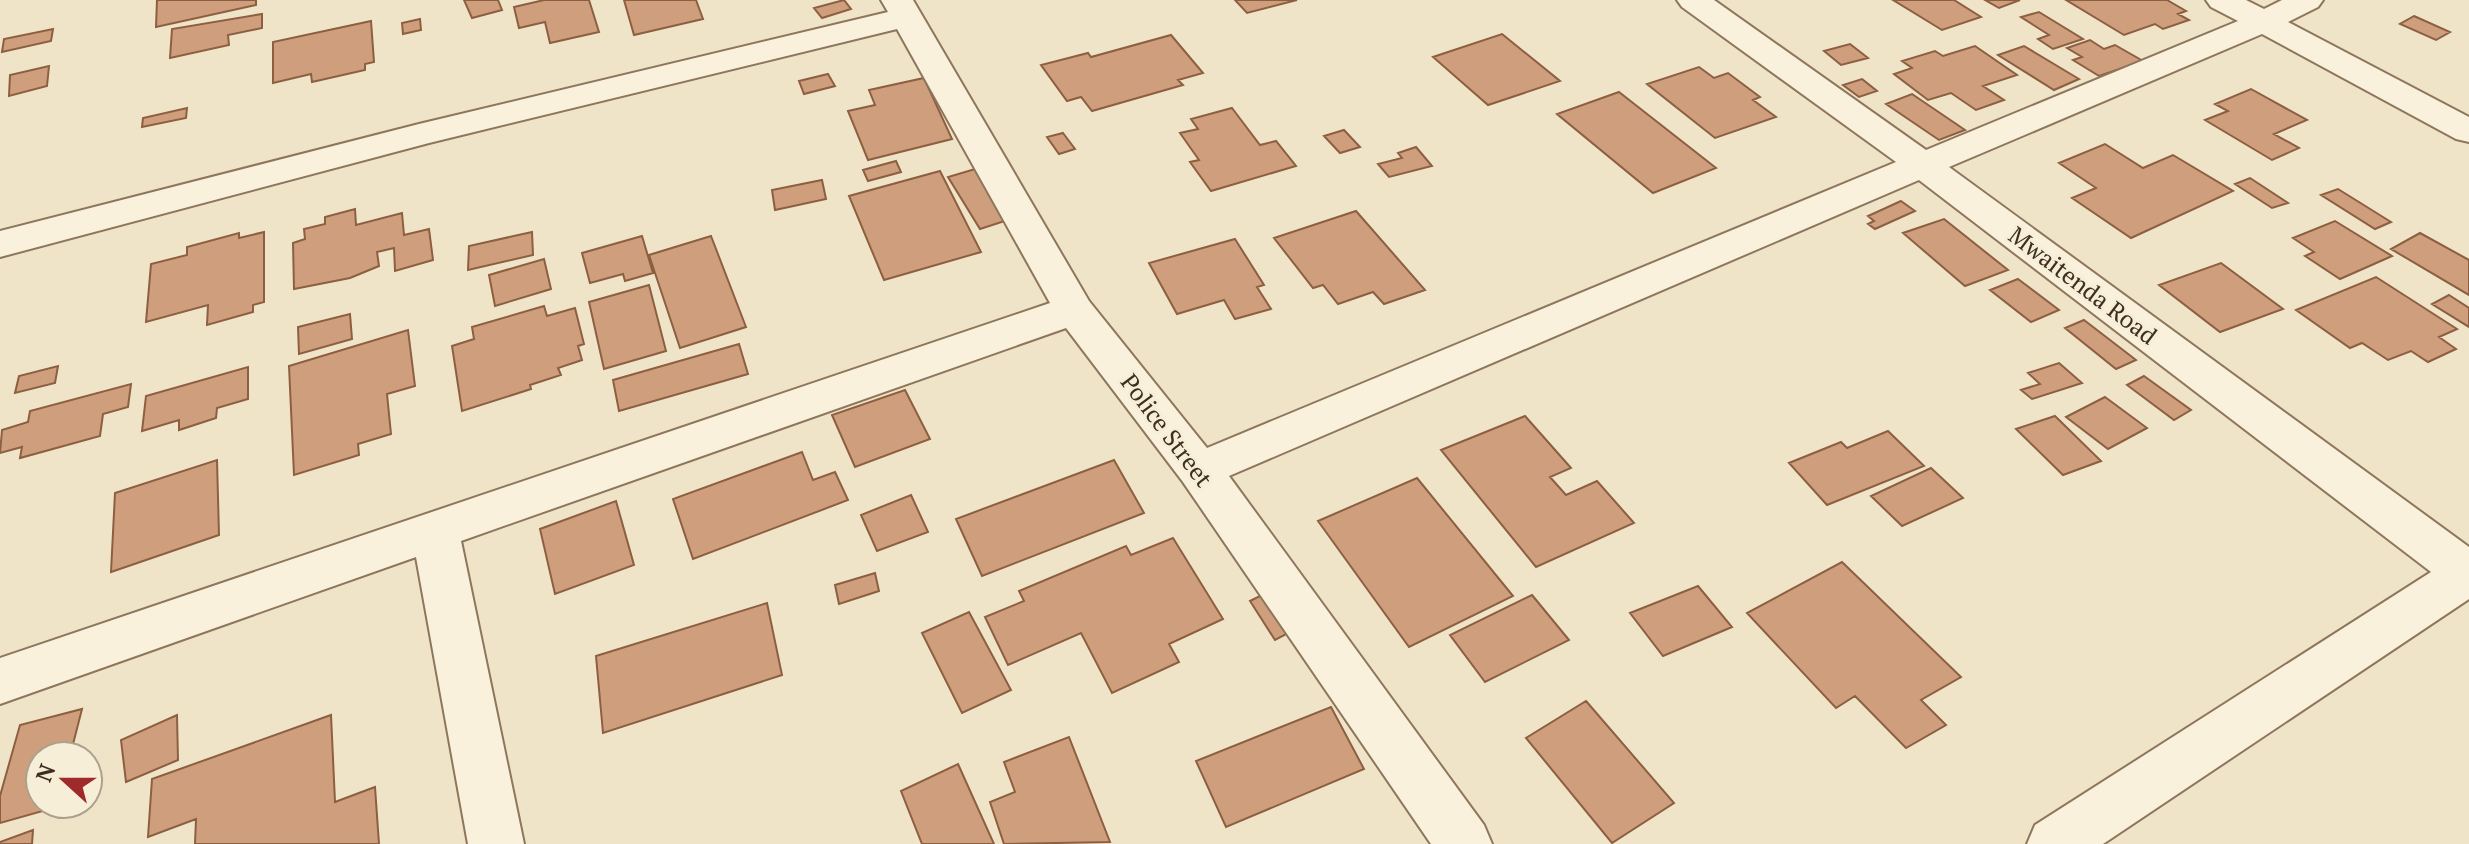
<svg xmlns="http://www.w3.org/2000/svg" width="2469" height="844" font-family="'PT Serif',serif">
<rect width="100%" height="100%" fill="#f0e4c8"/>
<path fill="#cf9f7d" stroke="#8d5f41" stroke-width="2" d="M157,0H256V5L156,27Z
M464,0H498L502,10L472,18Z
M544,0H589L599,32L550,43L545,22L519,28L514,7Z
M624,0H696L703,19L634,35Z
M844,0L851,9L822,18L814,8Z
M1235,0H1297L1247,13Z
M1893,0H1954L1981,17L1942,30Z
M1985,0H2020L1999,8Z
M2066,0H2167L2186,11L2178,14L2189,20L2163,29L2155,24L2124,35Z
M2039,12L2083,39L2053,49L2038,39L2049,35L2021,17Z
M262,14V28L228,35L229,45L170,58L172,29Z
M2414,16L2450,32L2436,40L2400,24Z
M420,19L421,30L403,34L402,23Z
M371,21L374,62L365,64V70L312,82L311,74L273,83V42Z
M53,29L51,41L2,52L4,39Z
M1502,34L1560,81L1488,105L1433,57Z
M1171,35L1203,73L1178,80L1183,85L1092,111L1081,97L1067,101L1041,65L1088,53L1091,57Z
M2090,40L2104,49L2115,45L2143,61L2099,76L2073,60L2082,57L2067,48Z
M1850,44L1868,58L1841,65L1824,51Z
M1975,46L2017,75L1983,86L2004,100L1976,110L1951,93L1928,100L1894,74L1912,68L1902,61L1935,51L1943,56Z
M2024,46L2079,79L2054,90L1998,55Z
M49,66L47,86L9,96L10,75Z
M1699,67L1714,78L1728,73L1760,97L1753,100L1776,117L1715,138L1647,84Z
M828,74L835,86L804,94L799,81Z
M924,78L952,139L868,160L848,111L875,105L869,90Z
M1862,79L1877,91L1859,97L1843,85Z
M2251,89L2307,120L2274,134L2299,148L2272,160L2205,120L2228,111L2215,104Z
M1619,92L1716,168L1653,193L1557,114Z
M1912,94L1965,130L1939,140L1886,104Z
M187,108L186,118L142,127L143,118Z
M1232,108L1260,145L1276,141L1296,166L1211,191L1190,162L1199,160L1180,133L1198,129L1191,119Z
M1344,130L1360,147L1340,153L1324,136Z
M1063,133L1075,149L1059,154L1047,137Z
M2105,144L2143,168L2173,155L2233,191L2131,238L2072,198L2096,188L2059,163Z
M1416,147L1432,166L1389,177L1378,164L1402,158L1398,153Z
M896,161L901,172L868,181L863,170Z
M982,167L1014,218L980,229L948,177Z
M940,171L981,252L884,280L849,196Z
M2250,178L2288,203L2272,208L2235,184Z
M822,180L826,199L775,210L772,190Z
M2338,189L2391,222L2375,229L2321,195Z
M1901,201L1915,211L1875,229L1868,224L1874,221L1868,216Z
M355,209L356,225L402,213L404,235L429,229L433,260L395,271L394,248L377,252L379,266L350,278L294,289L293,243L305,239L304,229L325,224V217Z
M1356,211L1425,290L1384,304L1373,292L1338,304L1323,285L1313,288L1274,238Z
M1944,219L2008,270L1965,286L1903,233Z
M2335,221L2392,256L2340,279L2305,256L2314,252L2293,238Z
M264,232V302L253,305V312L207,325L208,305L146,322L151,264L187,255V247L239,233V238Z
M532,232L533,255L468,270L469,246Z
M2420,233L2469,260V295L2391,249Z
M642,236L653,273L625,281L623,274L590,283L582,253Z
M711,236L746,327L680,348L649,255Z
M1235,239L1264,285L1257,287L1271,309L1235,319L1224,300L1177,314L1149,263Z
M544,259L551,289L495,306L489,275Z
M2221,263L2283,309L2220,332L2159,285Z
M2376,277L2457,329L2439,337L2456,349L2428,362L2411,351L2388,360L2362,343L2350,348L2296,310Z
M2018,279L2059,310L2031,322L1990,290Z
M649,285L666,351L604,369L589,302Z
M2449,295L2469,308V327L2432,304Z
M544,306L547,316L575,308L584,344L578,346L582,360L558,368L561,375L530,385L531,389L462,411L452,346L474,339L472,327Z
M350,314L352,339L299,354L298,327Z
M2084,320L2136,360L2116,369L2065,328Z
M408,330L415,386L387,394L391,434L358,444L359,455L294,475L289,366Z
M739,344L748,374L619,411L613,380Z
M2059,363L2082,383L2032,399L2021,390L2040,384L2028,373Z
M58,366L55,383L15,393L19,376Z
M248,367V399L217,408L216,418L179,430V420L142,431L146,396Z
M2144,376L2191,410L2174,420L2127,385Z
M131,384L128,407L103,414L100,436L20,458L22,447L0,453L2,430L28,422L30,411Z
M905,390L930,439L855,467L832,415Z
M2105,397L2147,428L2108,449L2066,417Z
M1525,416L1571,468L1550,477L1566,495L1597,481L1634,523L1536,567L1441,450Z
M2055,416L2101,461L2063,475L2016,429Z
M1888,431L1924,466L1827,505L1789,463L1841,442L1847,448Z
M802,452L813,480L835,472L848,500L693,559L673,499Z
M217,460L219,535L111,572L115,493Z
M1114,460L1144,513L982,576L956,519Z
M1931,468L1963,498L1902,526L1871,496Z
M1417,478L1513,596L1409,647L1318,521Z
M911,495L928,532L877,551L861,515Z
M616,501L634,565L555,594L540,529Z
M1173,538L1223,619L1169,644L1179,662L1112,693L1081,633L1008,665L985,617L1024,601L1019,591L1126,546L1131,555Z
M1842,562L1961,677L1921,700L1946,725L1906,748L1855,696L1836,708L1747,613Z
M875,573L879,591L839,604L835,585Z
M1698,586L1732,627L1663,656L1630,613Z
M1272,590L1298,628L1275,640L1250,601Z
M1532,595L1569,640L1485,682L1450,635Z
M767,603L782,675L603,733L596,656Z
M969,612L1011,690L962,713L922,633Z
M1586,701L1674,803L1612,843L1526,738Z
M1331,707L1364,769L1226,827L1196,761Z
M82,709L70,756H40V804H58L57,807L0,823V796L20,725Z
M177,715L178,760L126,782L121,740Z
M331,715L335,802L375,787L379,844H195L196,819L148,837L152,779Z
M1069,737L1110,842L1004,844L990,802L1015,792L1004,762Z
M958,764L994,844H922L901,791Z
M33,830L32,844H0V842Z"/>
<g fill="none" stroke-linecap="round" stroke-linejoin="round">
<defs>
<path id="minor" d="M881,0H913L1089,301L1207,448L1896,162L1682,7L1677,0H1714L1926,150L2238,21L2211,7L2206,0H2246L2264,9L2282,0H2323L2318,7L2288,22L2469,117V142L2456,139L2262,34L1949,167L2469,547V599L2103,844H2027L2035,825L2431,572L1919,180L1229,476L1484,825L1492,844H1431L1183,482L1066,328L461,541L524,844H468L416,557L0,704V658L1050,303L897,29L429,143L0,257V231L419,124L888,12Z"/>
</defs>
<use href="#minor" stroke="#8d765c" stroke-width="4"/>
<use href="#minor" fill="#faf1dc" fill-rule="evenodd"/>
</g>
<g text-anchor="middle" dominant-baseline="central" stroke-width="6" stroke-linejoin="round" paint-order="stroke">
<g font-size="24" fill="#3d2e20" stroke="#f7eed8">
<text transform="translate(2083 285) rotate(37)">Mwaitenda Road</text>
<text transform="translate(1167 430) rotate(53)">Police Street</text>
</g>
</g>
<g transform="translate(64 780) rotate(291)"><circle r="38" fill="#f7eed8" stroke="#ada18e" stroke-width="2"/>
<path d="M0-6L14 30L0 20L-14 30Z" fill="#9e2a2b"/>
<text y="-12" font-size="22" font-weight="bold" text-anchor="middle" fill="#3d2e20">N</text>
</g>
</svg>
